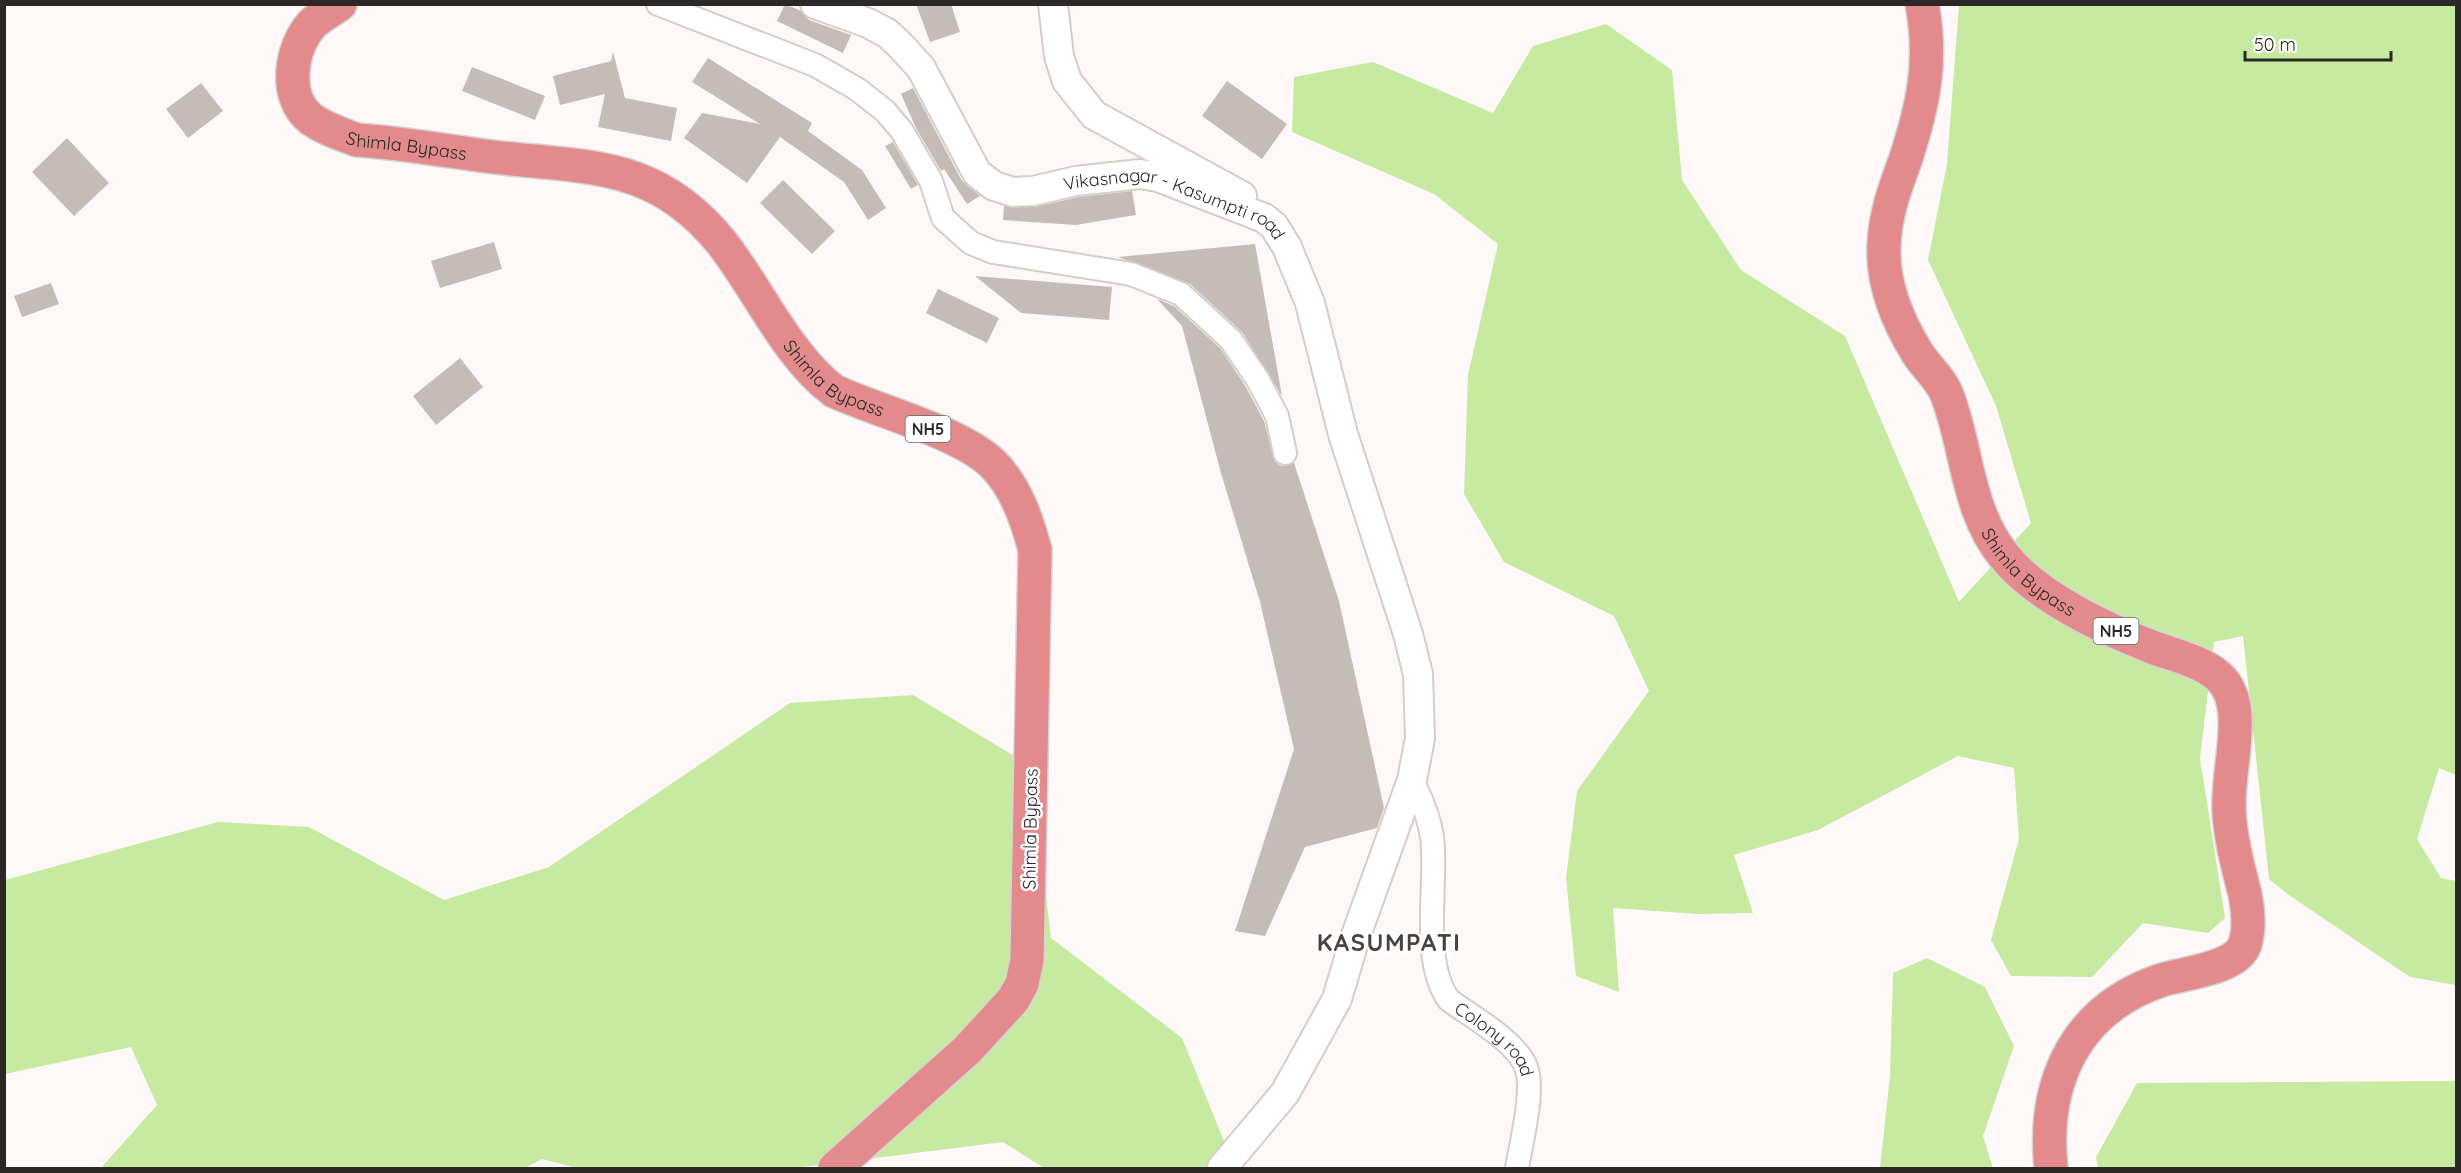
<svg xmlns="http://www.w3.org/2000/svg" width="2461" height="1173" font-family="Quicksand,sans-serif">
<rect width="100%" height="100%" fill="#fef9f8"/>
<path fill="#c6eba0" d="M1959,5H2456V775L2439,768L2417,839L2441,878L2456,881V985L2410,977L2289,895L2269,879L2243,636L2214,642L2200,758L2225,918L2208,933L2143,923L2092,977L2011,976L1991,940L2019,839L2014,768L1958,756L1818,830L1734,855L1753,913L1698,914L1613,908L1619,992L1576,976L1566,878L1577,791L1649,691L1614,616L1504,562L1464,494L1468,375L1498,244L1434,194L1292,132L1294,77L1373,62L1493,113L1533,46L1606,24L1672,70L1682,180L1741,270L1845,336L1959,602L2031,523L1996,406L1928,260L1947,164Z
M913,695L1031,766L1051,938L1182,1038L1231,1158V1168H1044L1003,1142L796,1168H576L542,1159L525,1168H101L157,1105L131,1047L5,1074V880L218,822L309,827L444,900L549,867L790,703Z
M1927,958L1985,987L2014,1046L1983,1136L1993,1168H1880L1890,1076L1893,973Z
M2456,1081V1168H2098L2096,1157L2137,1083Z"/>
<path fill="#c5bbb7" d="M785,4L801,11L809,20L851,35L843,53L777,21Z
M916,4H951L960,32L930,42Z
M613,52L625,98L677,108L671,141L598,127L605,94L560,105L553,76L611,61Z
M708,58L812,123L808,131L862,170L886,208L868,220L844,182L780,137L747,183L684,138L702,113L760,124L692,82Z
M472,67L545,96L535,120L462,91Z
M1227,81L1287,124L1262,159L1202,116Z
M201,83L223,111L188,138L166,109Z
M913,88L962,181L980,196L967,204L944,169L941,171L916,128L901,94Z
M67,138L109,183L74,216L32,172Z
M893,142L918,185L911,189L885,146Z
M783,180L835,231L812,254L760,203Z
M1132,191L1136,215L1076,225L1003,220L1004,206L1034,207L1079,197Z
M494,242L502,269L440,288L431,261Z
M1255,244L1282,396L1242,332L1190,284L1118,257Z
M975,276L1112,287L1109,320L1021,313Z
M51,283L59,304L22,317L14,296Z
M938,289L999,318L987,343L926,313Z
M1157,299L1174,306L1221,349L1246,387L1264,421L1275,462L1281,466L1294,463L1339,601L1384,808L1377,828L1305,847L1265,936L1235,931L1294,749L1260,602L1221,473L1182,326Z
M460,358L483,387L436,425L413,396Z"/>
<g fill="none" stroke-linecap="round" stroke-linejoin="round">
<defs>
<g id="minor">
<path d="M658,4L815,65L857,89L885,111L902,131L931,181L943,218L971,243L993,252L1131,274L1181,294L1231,340L1258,380L1277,416L1285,453"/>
<path id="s1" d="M1412,780C1421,798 1429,816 1432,837C1438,884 1420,961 1449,1000C1472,1017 1516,1041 1526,1067C1535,1090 1521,1143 1517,1168"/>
</g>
<g id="tertiary">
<path id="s2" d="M815,4L868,23L887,33L899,44L921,68L977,173L994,186L1013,192L1033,191L1076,181L1140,174L1158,177L1264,218L1274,226L1287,247L1310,303L1343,434L1408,634L1418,674L1420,738L1412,780L1355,938L1337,999L1285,1093L1222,1168"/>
<path d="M1053,4L1059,56L1067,81L1094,115L1242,196"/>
</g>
<g id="trunk">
<path id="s3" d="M340,4C331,11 321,16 313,23C290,47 283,97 311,119C325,129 341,134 357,140C403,143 447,151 493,157C589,168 656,161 722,243C758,289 788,357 834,391C877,411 960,432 993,464C1016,487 1027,520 1035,550L1027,960L1022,984L1013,1000L967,1050L835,1168"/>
<path id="s4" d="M1922,4C1933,62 1923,106 1905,161C1895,188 1885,215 1884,245C1882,283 1898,322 1918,354C1927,368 1941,379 1947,395C1968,449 1966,510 2005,557C2037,597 2105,629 2152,647C2173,655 2201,661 2218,676C2229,685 2234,701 2235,715C2237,747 2228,777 2229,809C2230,837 2238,867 2245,894C2248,910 2250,929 2245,944C2237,969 2184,973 2162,980C2075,1009 2042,1083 2051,1168"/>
</g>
</defs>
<use href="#minor" stroke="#d6ccc8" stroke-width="26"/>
<use href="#tertiary" stroke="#d6ccc8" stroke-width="32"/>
<use href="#trunk" stroke="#d5d4d4" stroke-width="36"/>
<use href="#minor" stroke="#fff" stroke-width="22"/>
<use href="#tertiary" stroke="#fff" stroke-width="28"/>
<use href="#trunk" stroke="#e28a8c" stroke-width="33"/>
</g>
<g text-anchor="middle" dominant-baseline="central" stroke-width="5" stroke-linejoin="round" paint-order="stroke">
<g fill="#fff" stroke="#6b6868" stroke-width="1.5">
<rect x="905.5" y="416" width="45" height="26" rx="4.5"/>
<rect x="2093.5" y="618" width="45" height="26" rx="4.5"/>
</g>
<g font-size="16" font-weight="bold" fill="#2c2827">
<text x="928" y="429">NH5</text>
<text x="2116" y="631">NH5</text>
</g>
<g font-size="18" fill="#2c2827" stroke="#fff">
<text stroke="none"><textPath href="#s3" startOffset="240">Shimla Bypass</textPath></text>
<text stroke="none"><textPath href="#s2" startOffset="456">Vikasnagar - Kasumpti road</textPath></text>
<text stroke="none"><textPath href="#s3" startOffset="760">Shimla Bypass</textPath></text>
<text stroke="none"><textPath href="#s4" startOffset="614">Shimla Bypass</textPath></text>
<text transform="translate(1030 829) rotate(-89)">Shimla Bypass</text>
<text stroke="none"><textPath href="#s1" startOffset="288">Colony road</textPath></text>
</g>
<g font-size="24" font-weight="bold" letter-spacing="1.5" fill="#4a423f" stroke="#fff">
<text x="1389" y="942">KASUMPATI</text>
</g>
</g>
<rect width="2461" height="1173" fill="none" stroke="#2c2827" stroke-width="12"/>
<path d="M2245 51v9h146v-9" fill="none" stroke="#2c2827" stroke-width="3"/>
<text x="2254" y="51" font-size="18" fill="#2c2827" stroke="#ffffff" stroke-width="4.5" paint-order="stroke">50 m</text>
</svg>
